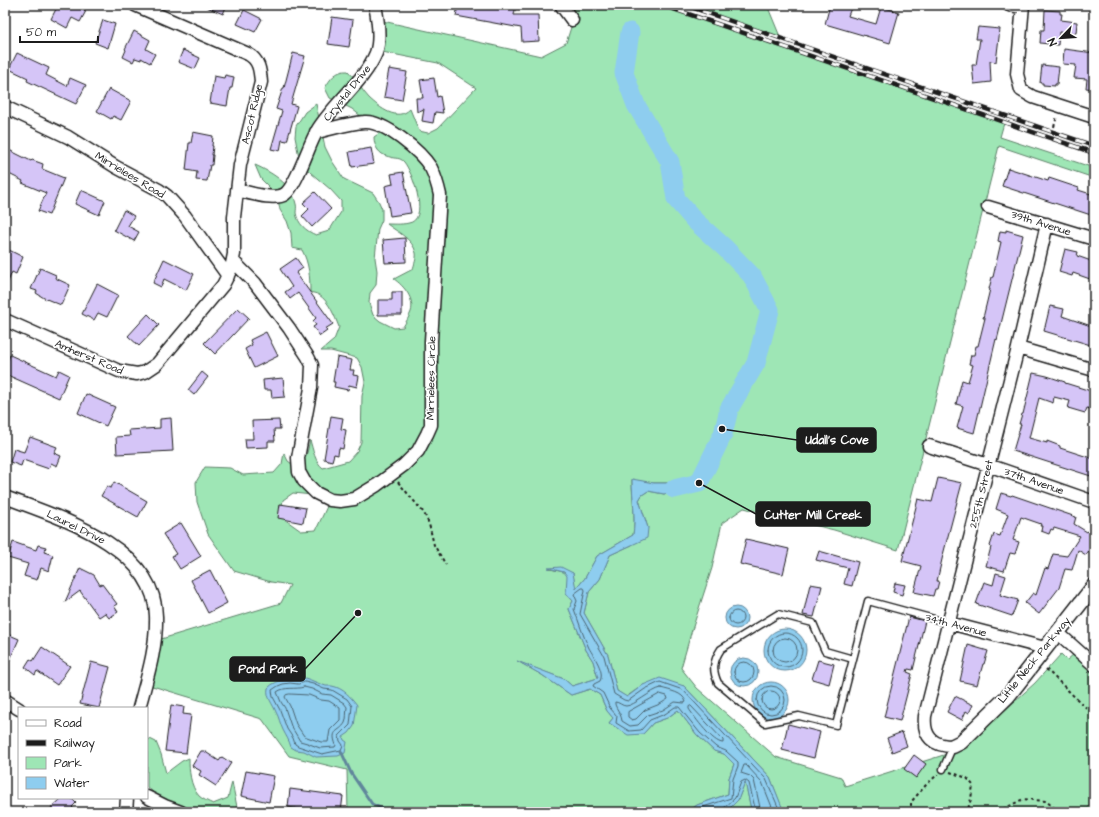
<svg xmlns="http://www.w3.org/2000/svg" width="1099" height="817" font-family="'Architects Daughter',sans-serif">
<rect width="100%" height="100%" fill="#fff"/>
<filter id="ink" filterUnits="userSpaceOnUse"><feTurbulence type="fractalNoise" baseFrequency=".025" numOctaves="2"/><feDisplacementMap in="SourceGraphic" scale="8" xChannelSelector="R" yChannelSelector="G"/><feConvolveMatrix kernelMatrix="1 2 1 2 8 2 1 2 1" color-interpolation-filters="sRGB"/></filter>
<g filter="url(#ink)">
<path fill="#9ee6b5" stroke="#5d8168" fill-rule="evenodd" d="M561,5H662L1004,123L1000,137L1094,168V178L999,146L898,550L834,530L744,508L722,523L712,568L691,633L681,668L697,688L776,757L841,777L845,786L966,748L972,740L1035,683L1061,654L1067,660L1074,654L1094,675V812H788L782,808L770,777L684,686L643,685L626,697L617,691L608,655L584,613L589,592L600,579L610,555L632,545L648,528L639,500L642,495L648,491L664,494L697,483H654L632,480C632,498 636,517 633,535L597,556L585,578L575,590L573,573L550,569L564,572L568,576L566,593L573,601L569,609L586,650L593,661L598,678L572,686L564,679L521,663L542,675L571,695L590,689L600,695L606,709L613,718L609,723L643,734L653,723L667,718L678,710L697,735L714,751L724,754L734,764L729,778L728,794L697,805L688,812H348L347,770L289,756L262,719L149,685L158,640L281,603L290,585L271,582L234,571L208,534L197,502L196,482L205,467L230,468L243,475L274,473L282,464L284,453L288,461L292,464C307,464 307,452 310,440C313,450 315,462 323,468L348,461L357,451L361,442L362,396L365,382L362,367L357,358L331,351H321L334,340L339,327C335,317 329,301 319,295C316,293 312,293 310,292C310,277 309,263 302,250L292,248L291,233L287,221L280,210L278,199L274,192L261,179L255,165C271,172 292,184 296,204C297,207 296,210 296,213C298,224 306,231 316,235L329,231L341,212V201L330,189L311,173L300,162L295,137L296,126L305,112L316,104L325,147L332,161L344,179L373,193L379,202L382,209V220L378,229L375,258L377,271L376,285L370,293L369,303L373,315L380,321L394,328L403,327C406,322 409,317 411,312C415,299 404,286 394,279L413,269C414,265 417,258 416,253C413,239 397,232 387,224C395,224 404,225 412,222C428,214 412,172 404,162C400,157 395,159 390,157C379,155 374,147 374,137L381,132L352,109L330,98L325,88C330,79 336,70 348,71C357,79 361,90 369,98C380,108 397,122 410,109L419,131L428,133L438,128L476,88L438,63L377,51L378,20L541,56L566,43L573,21ZM293,493L312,495L330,500L316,530L301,531L280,516L283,500Z
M685,5H767L781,39Z
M150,739L156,742L161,754L166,773L182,761L189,758C189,770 190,786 199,796C202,799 209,802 213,804L228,798L232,782L238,812H167L153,792L147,787V740Z
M745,781L751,809L753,812H726L738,800Z"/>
<path fill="#8ecdef" stroke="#60869b" d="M632,479L654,483H699L664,494L648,491L642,495L639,500L648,528L647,538L610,555L600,579L589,592L584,613L608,655L617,691L627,697L643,685L660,678L684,686L770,777L782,807L788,812H753L751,809L745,782L738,800L726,812H688L697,805L728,794L729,778L734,764L724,754L714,751L697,735L678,710L667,718L653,723L643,734L628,735L609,723L613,718L607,711L600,695L590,689L571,695L542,675L517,661L564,679L572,686L598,678L593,661L586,650L569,609L573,601L566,593L567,576L564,572L548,568L561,567L573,573L576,589L585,578L597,556L633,535C636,517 632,498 632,479Z
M725 618a11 11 0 1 1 22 0a11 11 0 1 1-22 0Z
M764 650a21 21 0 1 1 42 0a21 21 0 1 1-42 0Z
M730 672a14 14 0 1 1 28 0a14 14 0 1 1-28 0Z
M305,678C312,680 319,684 326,686C328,686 330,686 332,686C343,688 351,697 357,705L354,726L349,733L343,737L344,740L347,742L345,753L338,756L316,757L304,751L296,750L291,747C289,740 286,736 283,730C280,724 279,717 276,712C273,704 266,697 268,688C277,678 293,680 305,678Z
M753 700a18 18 0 1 1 36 0a18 18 0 1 1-36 0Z"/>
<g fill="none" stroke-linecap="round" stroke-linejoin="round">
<path stroke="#4a6370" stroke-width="1" d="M729 618a7 7 0 1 1 14 0a7 7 0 1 1-14 0Z
M768 650a17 17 0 1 1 34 0a17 17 0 1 1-34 0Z
M773 650a12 12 0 1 1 24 0a12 12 0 1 1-24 0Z
M734 672a10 10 0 1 1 20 0a10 10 0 1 1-20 0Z
M305,682L313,684L324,689L332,690L347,699L352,706L350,725L339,736L340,741L343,745L341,750L322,754L298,746L295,744L293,738L287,729L280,710L273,697L272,690L278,686L283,684L290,683L298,684Z
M757 700a14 14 0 1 1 28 0a14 14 0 1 1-28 0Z
M304,687L312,689L322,694L331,695L344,703L347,707C346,712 347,719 345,723C339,733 330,729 336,745L335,747L320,748L307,743L300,741L291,726L285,708L281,702L277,692C285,686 295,690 304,687Z
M661,688C670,691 683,692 686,702L684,703L675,702L663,710L648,715L638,725L630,726L622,721C621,712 614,707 615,702C619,702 622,706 626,706C634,706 651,690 661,688Z
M762 700a9 9 0 1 1 18 0a9 9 0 1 1-18 0Z
M290,694L309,695L321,700L329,701L340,708V720L330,730L328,742H321L304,736L296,724L290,706L285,697L286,695Z
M660,694L667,696L668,699L660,704L645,710L636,719L632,720L628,717V712Z
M691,706L723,740V743C713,743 695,718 689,709V707Z
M695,812L700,808L731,798L733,779L738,766V762L726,751L716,747L700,733L679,707H675L665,714L650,720L641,730L629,731L616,723L617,716L610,708L603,693L593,686L594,684L600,681C605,671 594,657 589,648C583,636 579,622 574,609L577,601L574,594L582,588H584L585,590L580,614L604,656L614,694L624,700L628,701L645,689L660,682L683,690L766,779L779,809L781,812
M723,812L724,808L735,798L741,782L745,780L749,783L756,812
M761,812L754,780L750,776L741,773L744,765H746L762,782L774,812"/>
<path stroke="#60869b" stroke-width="3" d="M341,751L351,773L372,804L389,812"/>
<path stroke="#8ecdef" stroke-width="19" d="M630,32L624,73L636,105L670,162L676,199L695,221L725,248L752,276L770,310L756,363L729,409L723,434L699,483L674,489"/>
</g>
<path fill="#d5c5f7" stroke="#1c1c1c" d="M58,5H75L86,11L80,22L72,18L67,28L51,19Z
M202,5H227L223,14Z
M458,5H516L514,15H538L539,41L522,42L521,28L456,16Z
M830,5H852L848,16L876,24L881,7L899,12L890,43L825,24Z
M244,10L262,19L255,32L237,24Z
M1045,10L1060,11V14H1062L1061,20L1077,22L1076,33L1059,32L1058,45L1040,43L1041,30H1044Z
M332,17L353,20L349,47L328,44Z
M103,20L115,24L108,48L95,43Z
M978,27L1000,29L996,62L990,61L991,82L974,84L972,65H976L980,39H976Z
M134,31L150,40L146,49L155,54L150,63L141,58V60L135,58L133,62L123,57L126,50L125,49Z
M1064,49L1094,53V89L1086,88L1087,79L1074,78L1076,65L1063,64Z
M183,50L200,58L195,69L178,62Z
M17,53L49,68L46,75L67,86L70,78L86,85L76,104L27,81L28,78L9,69Z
M293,53L305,56L291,104L297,106L287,141L282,140L280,151L271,149L282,111L276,109L283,88H284Z
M1042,65L1059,67L1057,84H1055V86L1043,85V83H1040Z
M389,69L407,72L402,100L384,97Z
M225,75L234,77L232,88H230L227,106L210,103L214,76L224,78Z
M434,78L437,97L440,96L443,113L435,112L433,123L422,121L424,109L417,112L416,98H423L420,80Z
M109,89L131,101L121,120L113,116L111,119L97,111Z
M193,132L213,136L212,146H213L212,155H213L212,165H210L207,181L196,180L197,172L186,170L189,143H191Z
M5,148L31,161L32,160L43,164L42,169L64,178L49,215L38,211L46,193L22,183L23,181L5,172Z
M371,148L374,164L352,167L349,152Z
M1008,168L1048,181L1049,178L1079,188L1078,190L1094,195V216L1002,186Z
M403,172L411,213L390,216L385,186L393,184L391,174Z
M81,190L105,201L99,215L75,204Z
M315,192L331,209L312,227L302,216L309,209L303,203Z
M124,210L134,216L128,226L139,232L134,241L114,230Z
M1006,230L1023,235L997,340L996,339L974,433L957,428L963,406L956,404L962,380L968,382L973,365L969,364L971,355H974L976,346H978L985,318H983L990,289H989L992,277H993L1001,242L998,241L1000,231L1006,232Z
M405,238L406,262L385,263L383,240Z
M5,248L23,257L16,274L12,272L5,289Z
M1065,249L1078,252L1077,256L1094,262V266L1090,279L1073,273L1072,276L1059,272Z
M296,258L303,268L296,273L333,324L325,329L327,331L320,336L313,327L316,325L313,321L316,318L298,293L290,299L285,292L292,287L280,269Z
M164,259L194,274L186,290L164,279L161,287L153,283Z
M40,268L56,275L55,278L70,285L62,303L61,305L44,298L36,293L37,291L31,289Z
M97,284L118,295L107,317L98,313L94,320L82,314Z
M392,292H402V315H378V300H392Z
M1050,306L1064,309L1062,316L1094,327V346L1044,331Z
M238,308L249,318L215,354L204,343Z
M148,314L159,325L139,346L128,336Z
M266,332L278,356L254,368L245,349L252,345L250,340Z
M10,355L56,376L59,370L69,375L59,398L5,374V366Z
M337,357L352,360L350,370H354L353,375L359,376L357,387L349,385L348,390L334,387L335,382H333Z
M202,372L208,377L194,395L188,390Z
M1033,373L1047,376L1065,382V383L1094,392V410L1087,408L1085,413L1068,408L1070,401L1054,397L1053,403L1039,398L1029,438L1047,443V441L1060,446V448L1094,459V477L1013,451L1021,424H1019L1022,414H1023Z
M283,378L285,397L272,398L271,390H264L263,380Z
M86,394L115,407L106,426L78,413Z
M331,416L343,418L341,429L346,430L343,449L339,448L338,455L334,454L332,461L324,459Z
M171,418L173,451L117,454L116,437L130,436L129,430L160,428V419Z
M279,420L280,429H274L275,441H268V447L246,448L245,439H253L252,421Z
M30,437L57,447L54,453L61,456L57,466L51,463L49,469L23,460L21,466L10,462L14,449L24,452Z
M938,478L962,483L943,555L937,581H939L937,589H935L933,596L914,592L921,566L902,561L918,499L932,502Z
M114,482L147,501L138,517L101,496L107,486L111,488Z
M1001,493L1011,496L1012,495L1076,517L1074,524L1087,532L1094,522V543L1086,555L1078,550L1072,570L1065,569L1059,588L1039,614L1025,603L1033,593L1036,595L1045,568L1048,569L1053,554L1067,556L1080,536L1054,528L1053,530L1051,529L1049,534L1041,531L1042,526H1040L1041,524L1021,517L1013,540L1019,542L1015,554L1010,553L1004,571L986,566L991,547L990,546L994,534L1000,536L1008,514L996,509Z
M280,504L306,508L303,523L278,518Z
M181,523L201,556L180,569L172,556L176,554L163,534Z
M746,539L789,549L783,574L740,564Z
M13,542L36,550L38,545L46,547L44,552L53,555L49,571L41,568L37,580L24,576L28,564L8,558Z
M819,551L858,562L852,586L844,584L848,568L816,560Z
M80,568L94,575L100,585L102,584L117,604L114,606L118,612L109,618L105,613L99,617L80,591L65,602Z
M210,570L227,603L208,613L191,580Z
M996,573L1006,576L1000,595L1018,600L1012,616L976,604L984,582L993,585Z
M895,583L905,585L902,595L893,592Z
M810,584L822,586L814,617L803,615Z
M909,617L925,621L913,670L908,669L907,672L912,674L900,721L884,717Z
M5,633L19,639L5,671Z
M968,645L988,651L984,664H983L977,685L960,681Z
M42,647L70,666L57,685L37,671L35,675L25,667L30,659L33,661Z
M818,660L834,664L829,684L812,679Z
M91,662L110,667L99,708L80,704Z
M955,696L973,705L969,713L966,711L962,720L947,712Z
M171,705L184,707L183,714L191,715L186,753L165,751Z
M788,724L820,732L814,758L782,750Z
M902,732L907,746L892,752L887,738Z
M201,751H204L219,761L222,757L231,763L216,786L199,775L201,771L192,766Z
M914,755L926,764L916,778L904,769Z
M246,771L274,776L269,802L241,796Z
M290,789L343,796L341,812H322L288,807Z
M62,798H71L76,803L72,807L77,812H47Z"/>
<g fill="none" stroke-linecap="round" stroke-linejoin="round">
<defs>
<path id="service" d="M853,659L825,651L813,623L778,614L721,649C713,661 712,670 718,683L765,723L799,716L836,725L868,601L949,623
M943,769L953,746"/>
<path id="minor" d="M561,5L572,20
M1009,5L1023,7
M1023,5L1017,74L1021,90L1033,97L1094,117
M5,107L68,137L116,167L159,190L167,196L185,216L228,276
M237,190C250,193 275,201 285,194C297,185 308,146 317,131C333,104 364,82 376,53C381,39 378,20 375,5
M988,207L1094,239
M233,261L255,283L289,328L308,357L312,365L311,388L298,458L299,472L304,481L316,493L330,500L340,501L354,499L377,485L404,465L418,451L427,434L431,425V341L440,195C438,186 435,176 431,168C421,152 384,120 364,122C349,123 331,129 316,132
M5,320L119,371L137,374L145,372L157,364L223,285L231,269L234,254V217L240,165L261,82C260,70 259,60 248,54L135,5
M1018,348L1094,370
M929,446L988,465L1094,502
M5,497C58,517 155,546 156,616C157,647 147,678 139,708
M949,623L1045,648
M1057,632L1094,665
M5,700L19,709
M953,746C933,746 923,737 925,716L1018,348L1047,224
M147,797L165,806L181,812
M126,812L127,798"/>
<path id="tertiary" d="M953,746L961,742L1008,696L1094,586"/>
</defs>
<use href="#service" stroke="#1c1c1c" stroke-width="9"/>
<use href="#minor" stroke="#1c1c1c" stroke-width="15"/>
<use href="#tertiary" stroke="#1c1c1c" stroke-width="17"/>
<path stroke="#1c1c1c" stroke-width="2" stroke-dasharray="3 3" stroke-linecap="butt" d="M1054,127L1057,116
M398,482L424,513L429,524L434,545L446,565
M1046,669L1083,705L1094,714
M950,772L967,778L973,785L971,799L967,812
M911,812V802L926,785L938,774
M998,812L1023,799L1046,801L1059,812
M1092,812L1094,811"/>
<use href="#service" stroke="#fff" stroke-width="6"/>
<use href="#minor" stroke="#fff" stroke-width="12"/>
<use href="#tertiary" stroke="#fff" stroke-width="14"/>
<defs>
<path id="rail" d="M662,5L1094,153
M685,5L837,58L1094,146"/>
</defs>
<use href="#rail" stroke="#1c1c1c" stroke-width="4.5"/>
<use href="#rail" stroke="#fff" stroke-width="3" stroke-dasharray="9" stroke-linecap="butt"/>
</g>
</g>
<g text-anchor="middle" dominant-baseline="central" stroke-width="3.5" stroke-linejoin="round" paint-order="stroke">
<g font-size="11" fill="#1c1c1c" stroke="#fff">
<text transform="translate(347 93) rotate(-51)">Crystal Drive</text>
<text transform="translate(252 114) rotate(-77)">Ascot Ridge</text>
<text transform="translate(130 175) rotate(31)">Mirrielees Road</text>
<text transform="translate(1041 223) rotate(17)">39th Avenue</text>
<text transform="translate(89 357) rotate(23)">Amherst Road</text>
<text transform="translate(431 378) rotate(-89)">Mirrielees Circle</text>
<text transform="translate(1034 481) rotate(19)">37th Avenue</text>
<text transform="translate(981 494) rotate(-76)">255th Street</text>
<text transform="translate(76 527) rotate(26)">Laurel Drive</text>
<text transform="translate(956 625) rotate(15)">34th Avenue</text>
<text transform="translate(1034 660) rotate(-51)">Little Neck Parkway</text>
</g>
</g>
<path fill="none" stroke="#1c1c1c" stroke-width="1.5" d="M722 429L797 440M699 483L756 514M358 613L305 669"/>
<g fill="#1c1c1c" stroke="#fff" stroke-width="1.5">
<circle cx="722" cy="429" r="4"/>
<circle cx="699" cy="483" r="4"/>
<circle cx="358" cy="613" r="4"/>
</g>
<g fill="#1c1c1c" stroke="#1c1c1c" stroke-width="1.5">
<rect x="797" y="428" width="79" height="24" rx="4"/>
<rect x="756" y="502" width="114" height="24" rx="4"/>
<rect x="230" y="657" width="75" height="24" rx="4"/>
</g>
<g font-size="12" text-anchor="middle" font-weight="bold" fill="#fff">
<text x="837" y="444">Udall's Cove</text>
<text x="813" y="519">Cutter Mill Creek</text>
<text x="268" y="673">Pond Park</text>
</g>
<rect width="1099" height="817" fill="none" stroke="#fff" stroke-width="20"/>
<rect x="10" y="10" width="1079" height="797" fill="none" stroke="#1c1c1c" stroke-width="1.5" filter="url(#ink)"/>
<rect x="18" y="707" width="130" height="92" fill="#ffffff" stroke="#a4a4a4"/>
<rect x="26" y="720" width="20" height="6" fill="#ffffff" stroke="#a4a4a4"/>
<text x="54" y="727" font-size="12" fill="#1c1c1c">Road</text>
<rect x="26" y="740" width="20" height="6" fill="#1c1c1c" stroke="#a4a4a4"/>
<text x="54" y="747" font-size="12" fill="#1c1c1c">Railway</text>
<rect x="26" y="757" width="20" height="12" fill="#9ee6b5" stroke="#a4a4a4"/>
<text x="54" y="767" font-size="12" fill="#1c1c1c">Park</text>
<rect x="26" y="777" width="20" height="12" fill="#8ecdef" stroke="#a4a4a4"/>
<text x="54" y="787" font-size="12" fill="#1c1c1c">Water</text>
<g transform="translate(1061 38) rotate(245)" stroke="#ffffff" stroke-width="3" paint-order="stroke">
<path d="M0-3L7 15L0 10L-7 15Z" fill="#1c1c1c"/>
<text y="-6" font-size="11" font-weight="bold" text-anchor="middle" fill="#1c1c1c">N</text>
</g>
<path d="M20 36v6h78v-6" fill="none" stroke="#1c1c1c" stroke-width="2"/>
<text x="26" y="36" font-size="12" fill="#1c1c1c" stroke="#ffffff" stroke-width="3" paint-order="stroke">50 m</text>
</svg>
